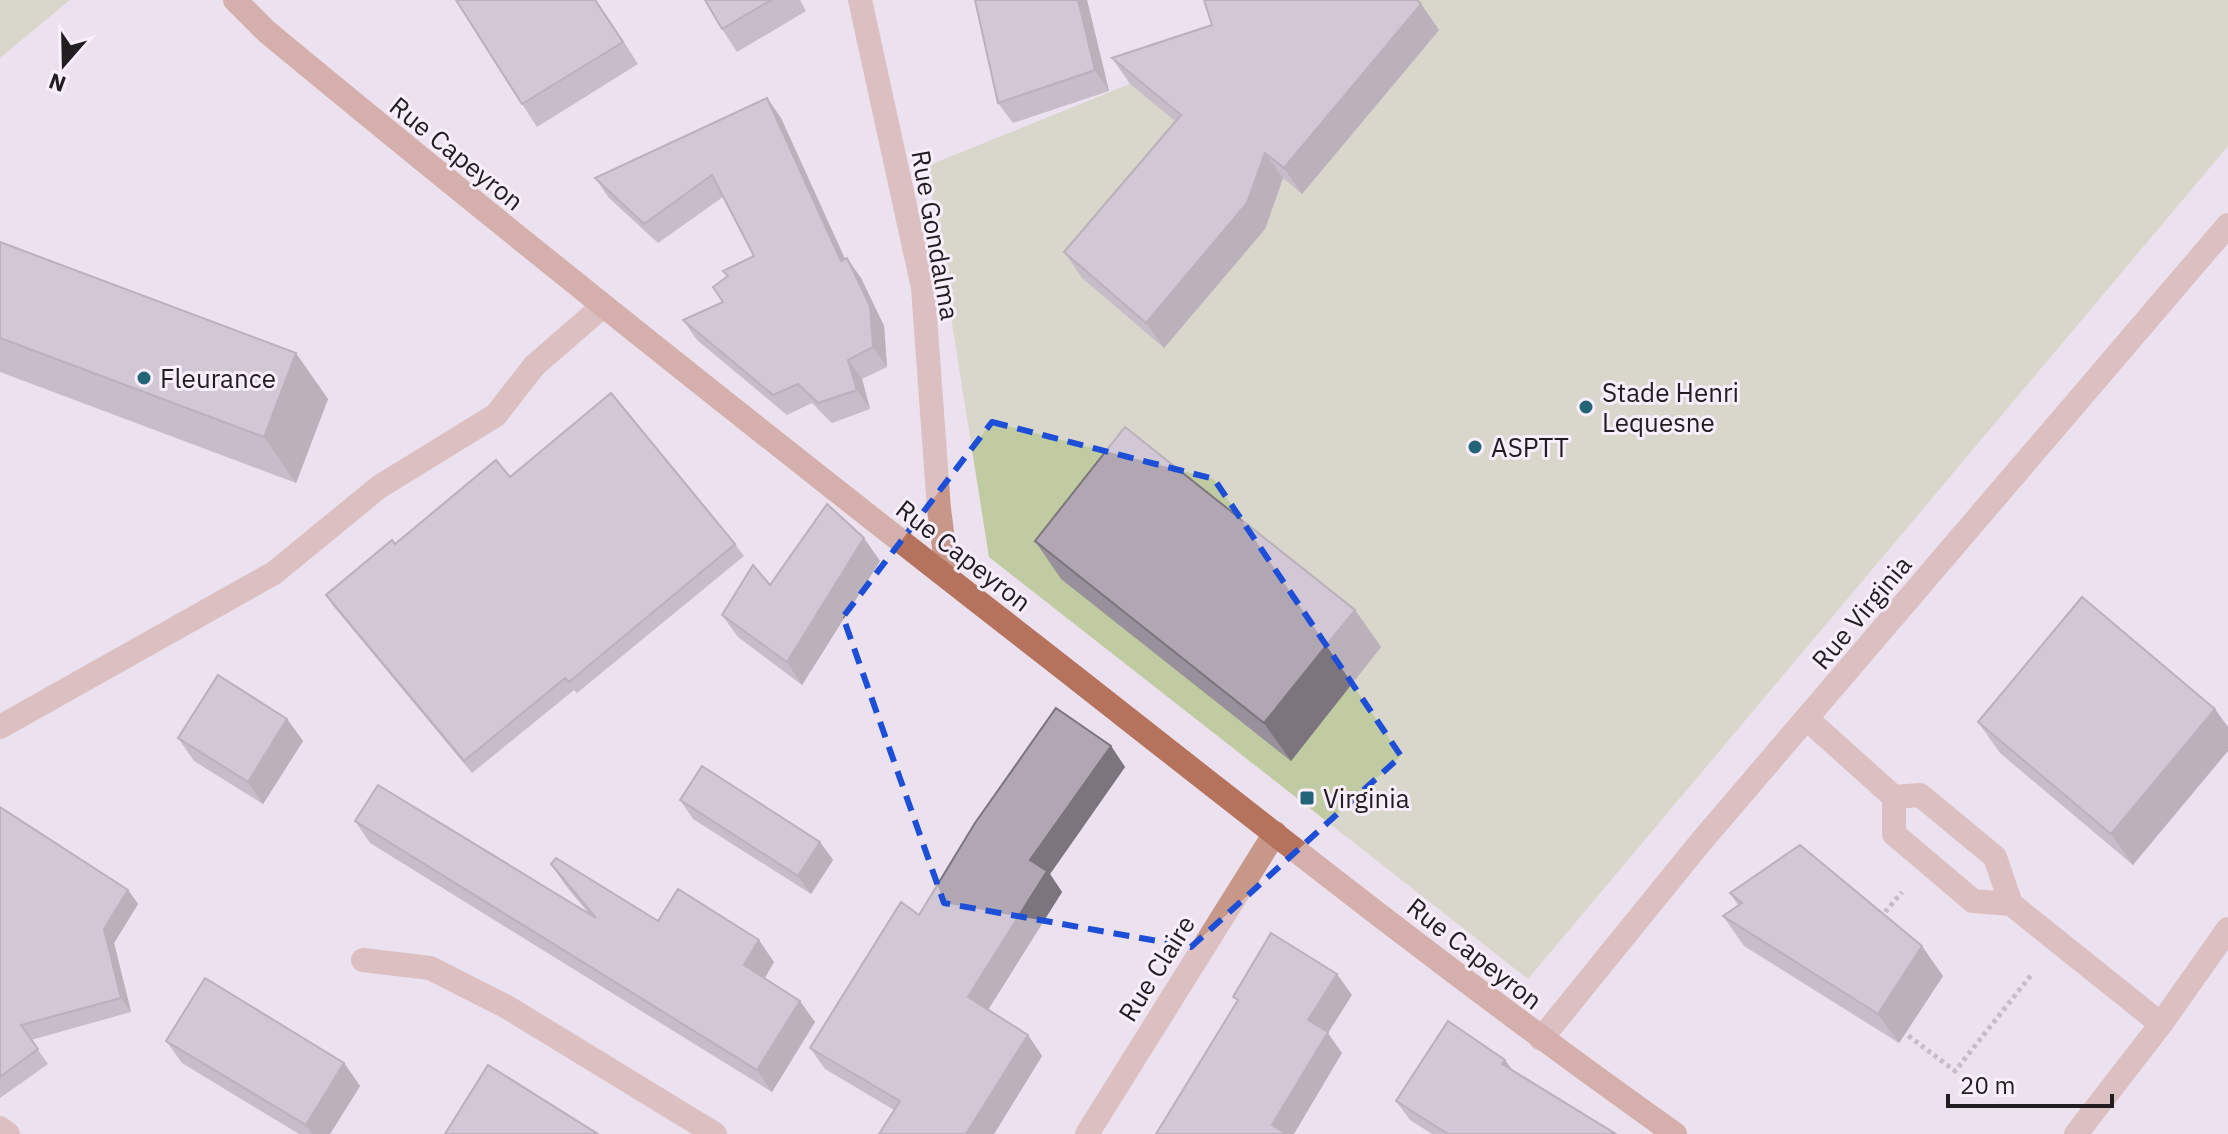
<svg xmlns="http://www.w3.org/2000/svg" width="2228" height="1134" font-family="'IBM Plex Sans',sans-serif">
<rect width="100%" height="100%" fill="#ece1ee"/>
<path fill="#c1cba1" d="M0,0H70L0,58Z
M1337,0H2228V146L1528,979L989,557L927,166Z"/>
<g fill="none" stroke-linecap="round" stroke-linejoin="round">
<path stroke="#978f98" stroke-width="5" stroke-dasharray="4 4" stroke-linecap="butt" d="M1880,918L1902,892
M1902,1031L1955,1071L2032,974"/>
<path stroke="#c79889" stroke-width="24" d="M0,1128L8,1134"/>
<path stroke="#c79889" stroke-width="24" d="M860,0L923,288L939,509L948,578
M1807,719L1894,797L1920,795L1995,857L2011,904
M0,727L274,573L379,487L496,415L534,366L603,306
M1894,797V834L1973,901L2011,904L2161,1024
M363,960L430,968L507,1007L715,1134
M1541,1039L1699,844L2228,225
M1087,1134L1275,833
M2076,1134L2161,1024L2228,929"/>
<path stroke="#b5725c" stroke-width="24" d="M235,0L266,31C529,249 797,461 1067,671C1267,828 1467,987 1675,1134"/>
</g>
<path fill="#98909a" d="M456,0H596L638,64L537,127L522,104Z
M705,0H800L806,11L737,52L722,29Z
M1087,0L1109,91L1013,123L998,103Z
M1421,4L1439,30L1302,194L1283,178L1265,229L1164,348L1082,278L1064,252L1175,121L1130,84L1112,58Z
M767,98L781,118L845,259L861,278L884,326L887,367L862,379L870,409L832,423L812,403L787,415L697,340L683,320L723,302L727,276L754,256L723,197L658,243L609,198L595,178Z
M0,242L328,399L296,483L0,372Z
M510,477L735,544L744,556L577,693L574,690L472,773L334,607L326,595L395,544Z
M1035,541L1355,610L1381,647L1291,761L1061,579Z
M880,561L802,685L738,637L722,615L770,585Z
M2215,709L2133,865L2000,753L1978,722Z
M287,719L303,741L263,804L194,761L178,738Z
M1111,746L1125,767L1050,874L1062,892L988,1009L1028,1035L1042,1056L994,1134H879L894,1110L825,1069L810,1048L919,915Z
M680,800L820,842L833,860L811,894L693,819Z
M0,807L128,890L138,904L114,943L131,1012L31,1040L48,1064L0,1098Z
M355,821L590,915L566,886L551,864L658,921L774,962L765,978L815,1022L772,1092L370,843Z
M1730,893L1943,976L1899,1043L1744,946L1723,916L1738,905Z
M166,1041L344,1063L360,1086L330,1134H299L182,1063Z
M1505,1060L1512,1070L1616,1134H1432L1410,1120L1396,1101Z"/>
<path fill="#7c757d" d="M595,0H596L638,64L623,42Z
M1078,0H1087L1109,91L1095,70Z
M1421,4L1439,30L1302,194L1284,168Z
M767,98L781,118L855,281L841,261Z
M1265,153L1283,178L1265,229L1164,348L1146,323Z
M847,258L861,278L884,326L887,367L873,347Z
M296,353L328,399L296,483L264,437Z
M848,360L862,379L870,409L857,390Z
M864,538L880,561L802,685L787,662Z
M1355,610L1381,647L1291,761L1264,723Z
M2215,709L2228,727V751L2133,865L2111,834Z
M287,719L303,741L263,804L248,782Z
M1111,746L1125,767L1050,874L1062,892L983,1018L968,997L1030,860Z
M820,842L833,860L811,894L798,876Z
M128,890L138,904L114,943L131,1012L121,998L104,929Z
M759,940L774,962L759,987L744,965Z
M1922,946L1943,976L1899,1043L1878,1014Z
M1337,974L1352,995L1328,1033L1342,1053L1294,1134H1278L1272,1125L1308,1020Z
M800,1001L815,1022L772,1092L757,1070Z
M1028,1035L1042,1056L994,1134H966Z
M1505,1060L1518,1078L1502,1064Z
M344,1063L360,1086L330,1134H312L306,1125Z"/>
<path fill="#b1a7b3" stroke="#7c757d" stroke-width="2" d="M456,0H595L623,42L522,104Z
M705,0H771L722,29Z
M975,0H1078L1095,70L998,103Z
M1204,0H1417L1421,4L1284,168L1265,153L1247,203L1146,323L1064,252L1181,115L1112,58L1212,25Z
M767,98L841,261L847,258L870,306L873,347L848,360L857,390L818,403L798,384L773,395L683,320L723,302L713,287L728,276L723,271L754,256L712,175L644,224L595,178Z
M0,242L296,353L264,437L0,338Z
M611,393L735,544L569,682L565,678L464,761L326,595L392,540L395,544L496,460L510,477Z
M1125,427L1355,610L1264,723L1035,541Z
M827,504L864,538L787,662L722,615L753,565L770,585Z
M2082,597L2215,709L2111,834L1978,722Z
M218,675L287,719L248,782L178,738Z
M1056,708L1111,746L1030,860L1047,871L968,997L1028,1035L966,1134H879L900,1101L810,1048L901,902L919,915L975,823Z
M702,766L820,842L798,876L680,800Z
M378,785L596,918L551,864L556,858L658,921L678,889L759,940L744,965L800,1001L757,1070L355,821Z
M0,807L128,890L104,929L121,998L21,1025L38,1049L0,1077Z
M1800,845L1922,946L1878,1014L1723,916L1742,903L1730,893Z
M1271,933L1337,974L1308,1020L1328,1032L1272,1125L1287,1134H1156L1238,1000L1233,997Z
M205,978L344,1063L306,1125L166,1041Z
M1448,1021L1505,1060L1502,1064L1616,1134H1448L1396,1101Z
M488,1065L598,1134H445Z"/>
<path d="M0 0H2228V1134H0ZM992,422L1214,479L1401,756L1191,947L944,903L843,617Z" fill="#ece1ee" fill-opacity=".55" fill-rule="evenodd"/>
<path fill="none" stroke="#1d4ed8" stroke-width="6" stroke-dasharray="16 10" stroke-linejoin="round" d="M992,422L1214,479L1401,756L1191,947L944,903L843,617Z"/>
<g fill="#236478" stroke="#f9eefc" stroke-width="3">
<circle cx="144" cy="378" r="8"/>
<circle cx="1586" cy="407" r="8"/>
<circle cx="1475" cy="447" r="8"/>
<rect x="1299" y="790" width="16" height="16" rx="4"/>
</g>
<g text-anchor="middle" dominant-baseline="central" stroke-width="6" stroke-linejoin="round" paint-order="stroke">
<g font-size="26" fill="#211d21" stroke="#f9eefc">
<text transform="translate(457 153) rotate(39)">Rue Capeyron</text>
<text transform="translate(936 235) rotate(80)">Rue Gondalma</text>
<text transform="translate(964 555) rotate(38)">Rue Capeyron</text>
<text transform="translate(1861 612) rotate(-50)">Rue Virginia</text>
<text transform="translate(1475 953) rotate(38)">Rue Capeyron</text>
<text transform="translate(1156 968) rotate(-58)">Rue Claire</text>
</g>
<g font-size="26" fill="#211d21" stroke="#f9eefc" text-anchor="start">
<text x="160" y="378">Fleurance</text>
<text x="1602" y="392">Stade Henri<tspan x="1602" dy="30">Lequesne</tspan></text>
<text x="1491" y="447">ASPTT</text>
<text x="1323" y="798">Virginia</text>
</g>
</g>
<g transform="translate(64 64) rotate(200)" stroke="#f9eefc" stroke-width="6" paint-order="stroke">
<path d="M0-6L14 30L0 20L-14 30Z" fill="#211d21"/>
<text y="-12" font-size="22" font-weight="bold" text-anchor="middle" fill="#211d21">N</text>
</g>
<path d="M1948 1094v12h164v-12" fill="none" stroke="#211d21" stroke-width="4"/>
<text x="1960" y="1094" font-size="24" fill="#211d21" stroke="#f9eefc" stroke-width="6" paint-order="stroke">20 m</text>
</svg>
